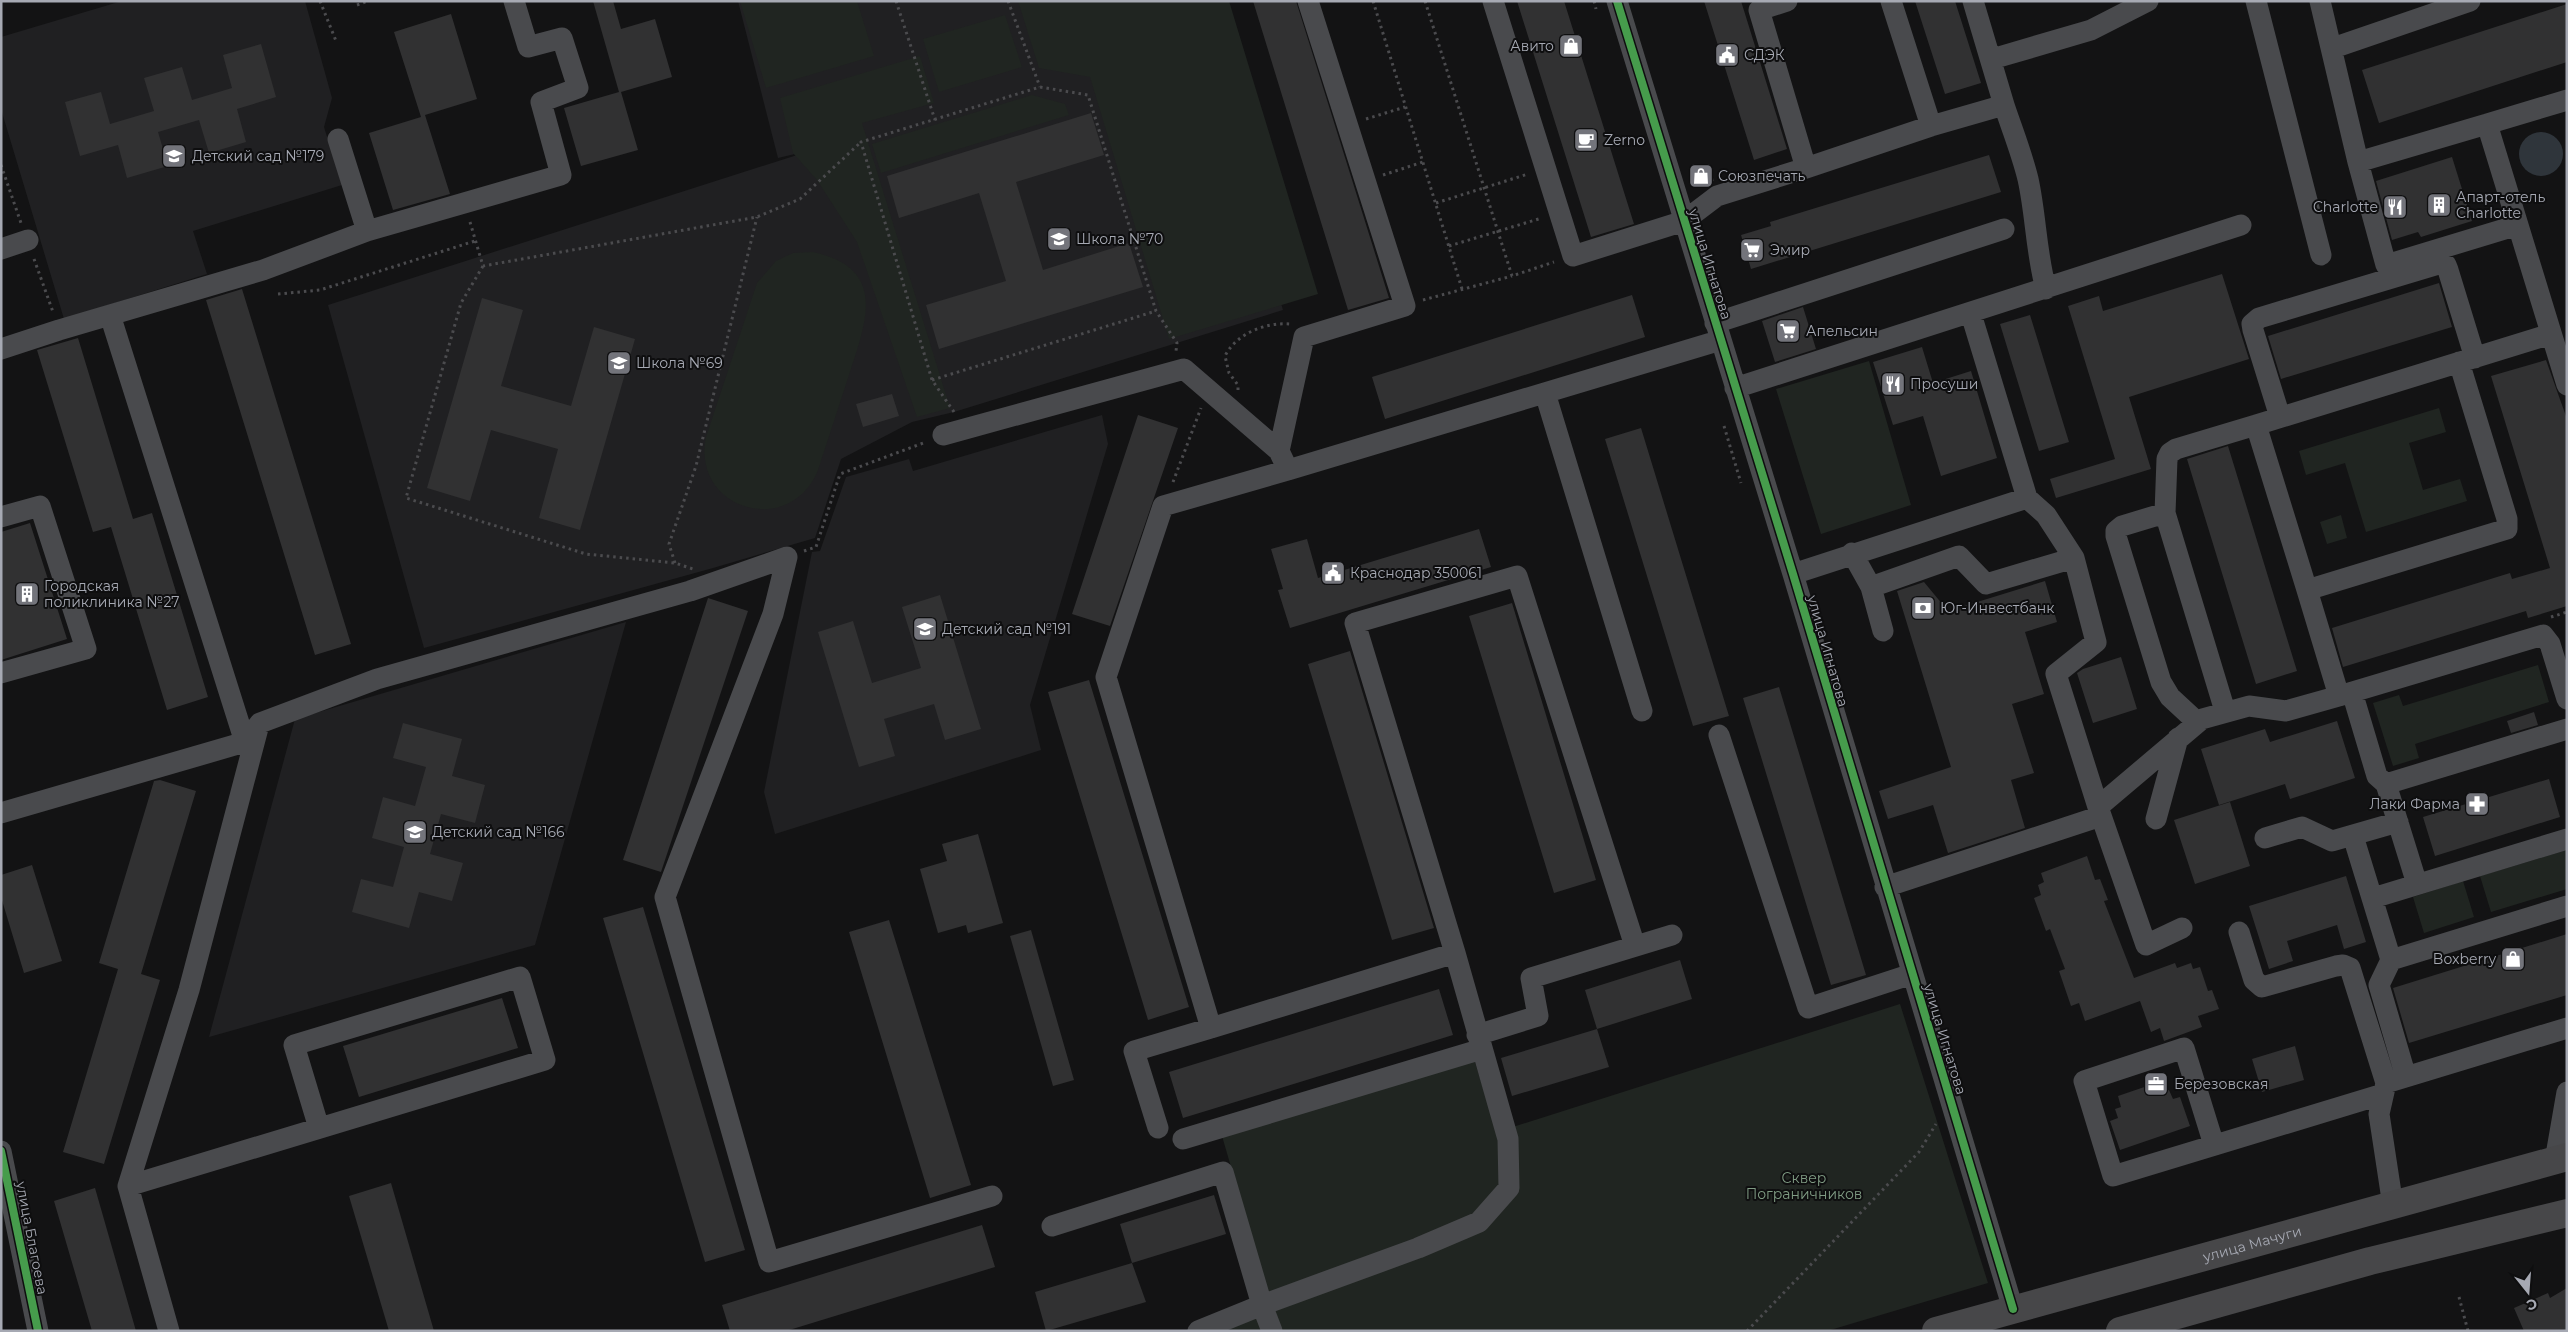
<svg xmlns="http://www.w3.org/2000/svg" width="2568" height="1332" font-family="Montserrat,sans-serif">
<rect width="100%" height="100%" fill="#131314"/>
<path fill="#202022" d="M122,1H305L332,98L324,127L342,185L193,231L207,274L64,319L1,109V37Z
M738,1H1191L1283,310L954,412L912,422L841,459L815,538L713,568L424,648L328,305L816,149L778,158Z
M1102,415L1108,444L1030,705L1041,750L775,834L764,792L812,552L820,551L846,477L909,459L913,471Z
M626,622L535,945L209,1037L295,719Z"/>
<path fill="#202521" d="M740,1H857L874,56L766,88Z
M1018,1H1229L1318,294L1169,339L1090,77L1039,68Z
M1005,15L1022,67L939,92L923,39Z
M920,56L934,103L862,123L950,408L917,417L857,242L817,180L793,153L780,98Z
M1032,95L1065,104L1069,115L881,173L872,144Z
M813,252C890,269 865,324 848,378C838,409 828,439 818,470C790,539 691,510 706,437L757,283L776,261L793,253Z
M1869,361L1911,505L1821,534L1776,389Z
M2439,408L2446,432L2409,443L2423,490L2460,479L2467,501L2366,532L2345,463L2306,475L2299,451Z
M2341,515L2347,538L2327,544L2320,522Z
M2538,665L2549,702L2415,744L2419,758L2393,766L2373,703L2399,695L2403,706Z
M2567,850V889L2491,912L2480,876Z
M2463,881L2474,917L2424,933L2413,897Z
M1900,1004L1988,1283L1827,1331H1224L1273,1311L1222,1136L1474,1059L1497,1132Z"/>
<path fill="#2f353b" d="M2519 154a22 22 0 1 1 44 0a22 22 0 1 1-44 0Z"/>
<path fill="#313132" d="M593,1H613L621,29L655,19L672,77L621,92L638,150L581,166L564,108L619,92Z
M1253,1H1296L1389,298L1348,310Z
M1517,1H1564L1634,224L1591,237Z
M1704,1H1741L1787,149L1754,160Z
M1915,1H1955L1981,83L1945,94Z
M2567,4V62L2379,123L2362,70Z
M451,14L477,99L425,115L450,194L393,210L369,133L421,117L394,32Z
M261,44L276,97L237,109L246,142L209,153L199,120L158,132L168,166L127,178L118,145L80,156L65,102L101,92L110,124L154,111L144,78L182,67L192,100L232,88L223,55Z
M1091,113L1104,155L1016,182L1043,270L1129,243L1143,287L939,349L926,305L1006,281L979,193L899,218L887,176Z
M1989,155L2001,192L1751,269L1741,235L1771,226L1770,222Z
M2452,157L2472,221L2421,237L2418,232L2392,240L2376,181Z
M1709,165L1714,181L1693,187L1689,172Z
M2222,274L2249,359L2129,397L2151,469L2056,498L2050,479L2115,459L2068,306L2099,296L2103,311Z
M2439,283L2452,327L2281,379L2268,336Z
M242,289L351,644L315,655L206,300Z
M1632,295L1645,337L1385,419L1372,377Z
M482,298L523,310L501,386L571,406L594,327L635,339L580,530L539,518L558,449L491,430L470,501L427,488Z
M1803,307L1816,349L1775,362L1762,321Z
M2030,315L2069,442L2039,451L2000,324Z
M78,338L133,519L152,513L208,697L167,710L111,527L93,532L37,350Z
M1922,347L1933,383L1971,371L1997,458L1941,476L1923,416L1893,425L1873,362Z
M2546,360L2567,419V606L2528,618L2526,611L2343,667L2332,628L2510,573L2512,579L2550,568L2491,376Z
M892,394L899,416L863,427L856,404Z
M1138,415L1178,428L1110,626L1072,614Z
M1641,428L1729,716L1693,726L1605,439Z
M2228,446L2297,671L2256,684L2187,459Z
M30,523L67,639L1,660V532Z
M1479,529L1491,567L1290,628L1278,590L1283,589L1271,549L1307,539L1318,578Z
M2045,581L2057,622L2025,632L2044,694L2012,704L2034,773L2011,780L2025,828L1948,853L1933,805L1888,819L1879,791L1951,767L1897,591L1924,582L1948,611Z
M940,595L981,729L945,740L934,704L884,719L895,756L859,767L818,632L853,621L872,683L921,668L902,607Z
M708,598L748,611L661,872L623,860Z
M1512,603L1596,880L1554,893L1469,616Z
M1350,651L1434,928L1392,940L1308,664Z
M2121,657L2137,709L2093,723L2077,673L2083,669Z
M1089,680L1189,1007L1148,1020L1048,692Z
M1779,687L1866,975L1831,985L1743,698Z
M2534,712L2538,725L2511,733L2507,721Z
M2337,721L2355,778L2290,799L2285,784L2219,805L2201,749L2265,729L2270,742Z
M403,723L462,739L452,776L485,785L475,823L441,814L430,854L463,863L452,901L419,892L409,928L352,912L361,879L393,887L404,847L372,838L383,797L415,806L426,767L393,758Z
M2549,779L2560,817L2435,856L2423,817Z
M160,780L196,791L141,974L160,980L104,1164L63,1152L118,969L99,963L154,781Z
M2230,802L2250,866L2195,884L2174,820Z
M978,834L1003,923L968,933L966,925L938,933L920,869L947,861L942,844Z
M2087,856L2095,880L2100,879L2108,900L2104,901L2134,978L2175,963L2177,968L2191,963L2193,969L2200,967L2208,991L2212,990L2219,1009L2198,1016L2202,1027L2164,1041L2160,1028L2151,1032L2140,1001L2085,1021L2079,1003L2071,1006L2059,971L2065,969L2050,929L2046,931L2034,898L2041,895L2038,885L2044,882L2041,873Z
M32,865L62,961L24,973L1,897V875Z
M2346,876L2366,942L2344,949L2337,925L2287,941L2293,961L2269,969L2249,906Z
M643,907L745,1250L705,1262L603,918Z
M889,920L971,1185L930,1198L849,932Z
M1031,930L1074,1080L1053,1086L1010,936Z
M2567,934V995L2409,1043L2393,988Z
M1680,960L1692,999L1597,1029L1585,990Z
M1439,989L1453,1035L1183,1118L1169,1072Z
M502,998L518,1048L359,1097L343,1046Z
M1597,1029L1609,1067L1512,1096L1501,1058Z
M2295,1046L2304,1080L2262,1092L2252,1059Z
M2159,1082L2162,1092L2169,1090L2173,1099L2180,1097L2190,1126L2120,1150L2110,1121L2118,1118L2115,1109L2121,1107L2118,1096Z
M391,1183L434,1331H389L349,1196Z
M95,1188L136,1331H92L54,1201Z
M1214,1195L1226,1234L1132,1263L1120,1224Z
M982,1225L995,1267L786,1331H730L722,1305Z
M1132,1263L1146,1302L1046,1331L1035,1292Z
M2567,1288V1331H2524L2514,1308L2548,1293L2550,1298Z"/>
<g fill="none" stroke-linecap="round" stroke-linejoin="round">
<path stroke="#4b4b4e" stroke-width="3" stroke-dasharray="2.5 4" stroke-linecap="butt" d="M320,1L336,41
M896,1L935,120
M1008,1L1040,87
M1373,1L1462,289
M1425,1L1512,276L1554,262
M1594,1L1596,9
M357,5L368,1
M1366,119L1405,107
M1,165L21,223
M1383,175L1423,162
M1436,203L1528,174
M470,222L483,266L757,217L800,199L861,142
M1449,246L1542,218
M34,259L53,312
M483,266L461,303L406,498L586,554L675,563L693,569
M278,294L320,290L475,241
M1423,300L1512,276
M932,380L1156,311
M1238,390V385L1229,373L1225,356C1236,334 1265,322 1290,324
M954,412L932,380L861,142L1040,87L1088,95L1156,311L1177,343L1176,351
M1724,426L1741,483
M1173,482L1201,408
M804,551L816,547L840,474L926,442
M675,563L669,544L696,466L757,217
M2551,617L2567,612
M2459,1297L2468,1331
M1747,1331L1919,1152L1936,1124"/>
<path stroke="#494a4d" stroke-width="21" d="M1493,1L1573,256L1684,221L1717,196L1806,168L1759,10L1787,1
M1617,1L1793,574L2013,1309
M1891,1L1931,126L2004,105C2012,129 2022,154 2028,179C2036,215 2036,253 2046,289
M1973,1L2004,105
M2256,1L2321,255
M2320,1L2358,162L2487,124
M2333,48L2470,1
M1992,59L2091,30L2148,1
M2567,100L2487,124L2567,385
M338,139L367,231
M2358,162L2386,265L2518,225
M1806,168L1931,126
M1,249L28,240
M1971,314L2027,498
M110,315L245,742
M1715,323L2004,229
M1,349L59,330L263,270L367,231L561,175L541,102L578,88L562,38L528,47L514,1
M2459,362L2507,519V529L2307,590L2256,425L2551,334
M1735,388L2241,225
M1545,393L1642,711
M2280,417L2253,330L2252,324L2259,318L2442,263L2446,265L2448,270L2475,358
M943,435L1184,369L1279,451L1288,470L1721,340
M1279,451L1304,337L1405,306L1308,1
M1288,470L1163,506L1106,677L1211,1028L1455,953
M2165,513L2122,526L2116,531V536L2161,682L2170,697L2197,722
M1,517L40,506L86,649L1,673
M1852,553L1871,587L1883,631
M1793,574L2027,498L2046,515L2074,558L2096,642L2056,674L2098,807L2202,719L2249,706L2286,711L2339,696
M1871,587L1959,556L1986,584L2074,558
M2307,590L2339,696L2543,635L2550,644L2567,699
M2352,692L2377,776L2386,784L2417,884
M2225,711L2165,513L2167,459L2170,453L2176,449L2256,425
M1719,735L1808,1008L1912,974
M2386,784L2567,729
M2098,807L2146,945L2182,928
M1,813L245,742L260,723L377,679L690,591L787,557L773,614L665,897L769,1262L992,1196
M2156,819L2178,738
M2353,836L2391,960L2379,985L2406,1077
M2265,838L2302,827L2332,841L2398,822
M1885,887L2101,816
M2373,898L2567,839
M2239,932L2254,980L2262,987L2336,966L2343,965L2350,968L2386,1083
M2391,960L2567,906
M1477,1035L1538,1016L1531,978L1672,935
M1158,1128L1134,1051L1211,1028
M1183,1139L1482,1049
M2214,1145L2184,1048L2084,1081L2113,1176L2383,1094
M1,1151L38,1331
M2555,1161L2567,1092
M128,1186L545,1060L520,977L294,1045L319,1128
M2393,1206L2379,1114L2386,1083L2567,1028
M1052,1226L1223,1172L1262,1305L1198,1331
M169,1331L128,1186L189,990L258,728
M1272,1331L1262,1305L1418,1248L1479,1222L1509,1188L1508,1139L1455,953L1355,623L1517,576L1635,946"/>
<g stroke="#474749" stroke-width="28">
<path id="s1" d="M1936,1331L2567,1157"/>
<path d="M2120,1331L2370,1261L2567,1213"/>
</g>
<defs>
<path id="cycleway" d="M1617,1L1793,574L2013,1309
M1,1151L38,1331"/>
</defs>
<use href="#cycleway" stroke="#0e0e0f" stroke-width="11"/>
<use href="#cycleway" stroke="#469c4c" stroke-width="8"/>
</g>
<defs>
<symbol id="shop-square" viewBox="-11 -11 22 22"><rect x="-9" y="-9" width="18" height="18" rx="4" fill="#73747b" stroke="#0e0e0f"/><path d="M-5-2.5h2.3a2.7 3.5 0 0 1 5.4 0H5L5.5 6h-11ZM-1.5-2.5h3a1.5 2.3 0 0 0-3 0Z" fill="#fff"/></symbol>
<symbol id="civic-square" viewBox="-11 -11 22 22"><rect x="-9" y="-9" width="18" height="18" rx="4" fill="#73747b" stroke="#0e0e0f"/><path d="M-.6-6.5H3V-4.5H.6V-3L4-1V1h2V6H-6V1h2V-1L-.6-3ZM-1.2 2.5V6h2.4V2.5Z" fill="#fff"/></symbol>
<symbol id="cafe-square" viewBox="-11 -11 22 22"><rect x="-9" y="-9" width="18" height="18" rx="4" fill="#73747b" stroke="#0e0e0f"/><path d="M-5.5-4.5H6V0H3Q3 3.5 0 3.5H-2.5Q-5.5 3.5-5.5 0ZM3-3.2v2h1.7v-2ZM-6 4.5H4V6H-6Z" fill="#fff"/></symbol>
<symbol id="school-square" viewBox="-11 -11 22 22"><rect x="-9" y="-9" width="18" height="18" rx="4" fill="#73747b" stroke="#0e0e0f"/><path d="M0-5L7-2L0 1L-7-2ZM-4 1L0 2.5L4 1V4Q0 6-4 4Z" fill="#fff"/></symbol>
<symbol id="building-square" viewBox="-11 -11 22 22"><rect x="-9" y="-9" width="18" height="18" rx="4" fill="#73747b" stroke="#0e0e0f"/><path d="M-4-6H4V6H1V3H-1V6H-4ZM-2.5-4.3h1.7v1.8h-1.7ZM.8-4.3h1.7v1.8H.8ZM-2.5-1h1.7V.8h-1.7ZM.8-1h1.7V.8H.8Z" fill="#fff"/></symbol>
<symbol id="restaurant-square" viewBox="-11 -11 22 22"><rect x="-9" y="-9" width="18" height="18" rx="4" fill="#73747b" stroke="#0e0e0f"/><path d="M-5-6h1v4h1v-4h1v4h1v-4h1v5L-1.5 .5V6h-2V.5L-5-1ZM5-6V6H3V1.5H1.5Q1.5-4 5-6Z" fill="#fff"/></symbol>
<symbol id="supermarket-square" viewBox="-11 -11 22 22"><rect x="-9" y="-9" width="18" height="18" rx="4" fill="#73747b" stroke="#0e0e0f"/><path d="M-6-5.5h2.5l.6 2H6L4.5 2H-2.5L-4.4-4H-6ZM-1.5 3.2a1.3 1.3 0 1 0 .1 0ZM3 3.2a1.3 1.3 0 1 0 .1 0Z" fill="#fff"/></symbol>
<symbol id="bank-square" viewBox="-11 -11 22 22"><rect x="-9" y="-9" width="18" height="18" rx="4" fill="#73747b" stroke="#0e0e0f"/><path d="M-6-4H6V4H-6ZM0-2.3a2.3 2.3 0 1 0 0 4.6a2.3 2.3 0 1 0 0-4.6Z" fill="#fff"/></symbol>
<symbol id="pharmacy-square" viewBox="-11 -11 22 22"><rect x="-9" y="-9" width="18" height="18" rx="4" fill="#73747b" stroke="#0e0e0f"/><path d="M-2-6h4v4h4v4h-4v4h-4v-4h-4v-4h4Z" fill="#fff"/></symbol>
<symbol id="office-square" viewBox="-11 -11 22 22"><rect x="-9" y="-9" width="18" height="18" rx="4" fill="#73747b" stroke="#0e0e0f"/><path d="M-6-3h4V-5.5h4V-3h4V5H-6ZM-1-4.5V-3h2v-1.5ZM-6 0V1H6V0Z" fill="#fff"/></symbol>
</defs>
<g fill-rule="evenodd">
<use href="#shop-square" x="1557" y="32" width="28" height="28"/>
<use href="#civic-square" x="1713" y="41" width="28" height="28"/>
<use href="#cafe-square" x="1572" y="126" width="28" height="28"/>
<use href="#school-square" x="160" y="142" width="28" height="28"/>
<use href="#shop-square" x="1687" y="162" width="28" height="28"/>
<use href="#building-square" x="2425" y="191" width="28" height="28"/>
<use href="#restaurant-square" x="2381" y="193" width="28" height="28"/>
<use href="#school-square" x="1045" y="225" width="28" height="28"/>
<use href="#supermarket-square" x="1738" y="236" width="28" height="28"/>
<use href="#supermarket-square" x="1774" y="317" width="28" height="28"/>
<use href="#school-square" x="605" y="349" width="28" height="28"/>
<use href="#restaurant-square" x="1879" y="370" width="28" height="28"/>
<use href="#civic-square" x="1319" y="559" width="28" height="28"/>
<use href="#building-square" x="13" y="580" width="28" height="28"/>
<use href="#bank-square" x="1909" y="594" width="28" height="28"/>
<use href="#school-square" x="911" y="615" width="28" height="28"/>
<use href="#pharmacy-square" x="2463" y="790" width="28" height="28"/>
<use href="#school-square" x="401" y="818" width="28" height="28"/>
<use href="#shop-square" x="2499" y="945" width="28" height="28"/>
<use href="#office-square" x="2142" y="1070" width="28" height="28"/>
</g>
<g text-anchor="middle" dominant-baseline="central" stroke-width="4" stroke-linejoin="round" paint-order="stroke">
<g font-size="14" fill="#a6a9b3" stroke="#0e0e0f" text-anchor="start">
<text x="1554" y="46" text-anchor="end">Авито</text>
<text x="1744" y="55">СДЭК</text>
<text x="1604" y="140">Zerno</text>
<text x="192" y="156">Детский сад №179</text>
<text x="1718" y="176">Союзпечать</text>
<text x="2456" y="197">Апарт-отель<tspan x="2456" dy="16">Charlotte</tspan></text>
<text x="2378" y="207" text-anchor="end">Charlotte</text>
<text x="1076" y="239">Школа №70</text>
<text x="1770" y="250">Эмир</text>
<text x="1806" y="331">Апельсин</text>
<text x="636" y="363">Школа №69</text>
<text x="1910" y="384">Просуши</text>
<text x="1350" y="573">Краснодар 350061</text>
<text x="44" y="586">Городская<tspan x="44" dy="16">поликлиника №27</tspan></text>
<text x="1940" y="608">Юг-Инвестбанк</text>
<text x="942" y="629">Детский сад №191</text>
<text x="2460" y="804" text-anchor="end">Лаки Фарма</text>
<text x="432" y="832">Детский сад №166</text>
<text x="2496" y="959" text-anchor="end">Boxberry</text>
<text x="2174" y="1084">Березовская</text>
</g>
<g font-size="14" fill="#a6a9b3" stroke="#0e0e0f">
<text transform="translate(1710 264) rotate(73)">улица Игнатова</text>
<text transform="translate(1828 651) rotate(74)">улица Игнатова</text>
<text transform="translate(1945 1039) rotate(73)">улица Игнатова</text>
<text transform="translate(32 1238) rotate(79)">улица Благоева</text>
<text stroke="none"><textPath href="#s1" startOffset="328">улица Мачуги</textPath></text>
</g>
<g font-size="14" fill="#7f9b83" stroke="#0e0e0f">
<text x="1804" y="1178">Сквер<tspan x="1804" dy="16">Пограничников</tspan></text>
</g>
</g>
<rect width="2568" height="1332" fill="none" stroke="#a6a9b3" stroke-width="5"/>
<g transform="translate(2528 1292) rotate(163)" stroke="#0e0e0f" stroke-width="4" paint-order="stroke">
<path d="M0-4L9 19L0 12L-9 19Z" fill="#a6a9b3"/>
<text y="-8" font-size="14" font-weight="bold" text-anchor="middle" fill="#a6a9b3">С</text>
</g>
</svg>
